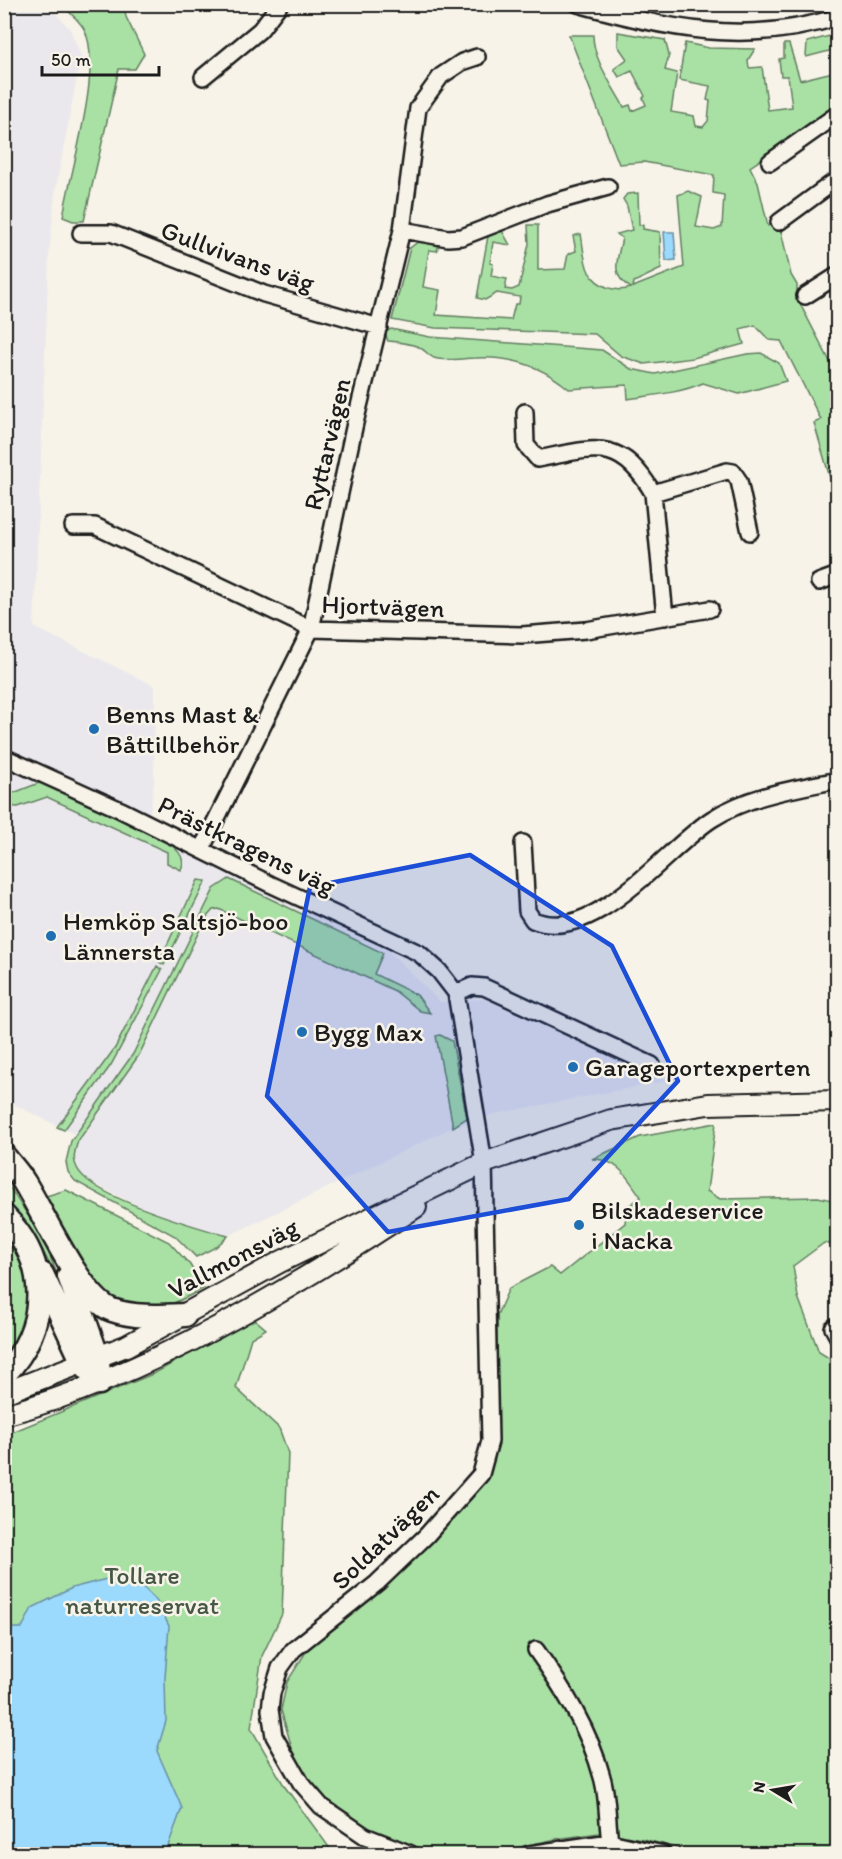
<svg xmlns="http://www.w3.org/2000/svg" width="842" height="1859" font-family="Itim,sans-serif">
<rect width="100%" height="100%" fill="#f7f3e8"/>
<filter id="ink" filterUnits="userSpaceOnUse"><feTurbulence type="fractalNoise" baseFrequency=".0167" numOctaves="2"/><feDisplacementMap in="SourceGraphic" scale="12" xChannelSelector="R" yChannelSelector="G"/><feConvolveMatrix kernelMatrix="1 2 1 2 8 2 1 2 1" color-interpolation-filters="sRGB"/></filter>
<g filter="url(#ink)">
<path fill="#eae8ec" d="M4,5H48L70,29L81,56L55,193L49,256L34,627L155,686L154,782L148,829L300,909L389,951L440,1002L484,999L667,1081L494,1114L453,1127L228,1236L167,1220L84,1179L76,1167L74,1153L80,1137L5,1100Z"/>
<path fill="#a9e1a5" stroke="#627e60" stroke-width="1.5" d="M62,5H124L126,17L144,54L135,69H119L84,221H73L63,217C70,172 104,65 84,29C79,20 69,12 62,5Z
M618,32L665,40L669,55L665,70L677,73L671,112L694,116L696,126L703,127L708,121L710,101L707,100L710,86L679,80L685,43L709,48L755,49L748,60L749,68L762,67L768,110L792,107L788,76H781L779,59L784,58V44H789L800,80L837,71V109L750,167L758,183L768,226L776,222L781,231L791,275L797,285V298L837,375V502L814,423L821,420L781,341L769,340L755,325L740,329L744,344L693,358L644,364L621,356L595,334L435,328L392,320L410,248L419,241L439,243L437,251L429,250L423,287L440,290L436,315L511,320L515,304H519L520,297L497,293L485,300L477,298L488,236L502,231L510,245L493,242L490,263L493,264L491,276L507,279L505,289L512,290L519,287L529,244L528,225H538V270L565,269L568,254L576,251L573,236L581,234C583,245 584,263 589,272C598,287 616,293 631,288C609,275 618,259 622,238L617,234L632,230L627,206L623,199L627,194L638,193L639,225H643V229L660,232L661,269L634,282L633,287L684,267L678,195L688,191L702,197L696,227L714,230L722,227L724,195L713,193L714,175L644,162L619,164L569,35H593C593,60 613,86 624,107L630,105L632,111L646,105L643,98L645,96L632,71L619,77L614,69L627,59L618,46Z
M837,34V49L806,57L807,42Z
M391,329L430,337L602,350L631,369L655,374L747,354L761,353L779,363L786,381L739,394L703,383C680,393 654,395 628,399L627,385L569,389C542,366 512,356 476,358C462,358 448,362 434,358C429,356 425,350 419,347C409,343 399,342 388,341L385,333Z
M39,783L47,784L170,844C179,851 186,859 181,870L167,863V852L47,797L18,807L6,806L8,795Z
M229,879L383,953L374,974L417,995L430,1013L420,1011L395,991L219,909L213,910L205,919L139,1055L78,1141C75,1150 72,1159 77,1168C91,1197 196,1227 228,1236L216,1247L196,1257L175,1236L75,1181L68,1172L66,1162L71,1141L133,1054L214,889Z
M198,880L206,881L164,965L159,962Z
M157,966L162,970L111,1065L64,1130L57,1127L115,1048Z
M440,1035L452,1041L467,1118L453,1127L436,1036Z
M716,1123L707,1191L720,1199L818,1197L837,1201V1246L824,1243L793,1266L798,1297L819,1352L837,1363V1853L700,1854L643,1839L599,1833L556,1839L487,1854L429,1853L371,1833L324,1803L295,1759L281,1710L287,1682L309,1647L337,1626L463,1508L487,1480L496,1450L497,1315L509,1288L550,1267L560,1275L625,1223L627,1207L641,1197C627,1177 618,1159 592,1159L640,1137Z
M4,1179L41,1235L85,1341L81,1344C61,1296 46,1235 5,1201Z
M66,1190L169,1242L190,1265L204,1288C156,1314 156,1310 104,1299L43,1197Z
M4,1232C36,1274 37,1317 4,1358Z
M253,1318L266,1329L251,1338L236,1388L279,1428L288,1453L282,1614L262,1656L251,1728L285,1787L331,1850L341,1854H5V1435L155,1373Z"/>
<path fill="#9bdafc" stroke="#688ea2" stroke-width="1.5" d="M664,232H674L676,260L666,261Z
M114,1577H133L156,1600L169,1626L165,1678L166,1721L157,1751L182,1808L165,1854H5L4,1688L8,1652L5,1650V1628H22L32,1608L72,1588Z"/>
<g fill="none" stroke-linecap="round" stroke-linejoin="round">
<defs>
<path id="minor" d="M578,4C669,29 746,46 838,17
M203,77L260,30L280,4
M770,162L838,114
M779,222L831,184L838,185
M402,230L448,238L462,237L547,204L608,187
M81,233H111L264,294L379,327
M805,296L838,275
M525,412L526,445L538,459C594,448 620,436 653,493L665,617
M653,493L727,471L733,472L739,481L750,532
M73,526H95L311,629L522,635L586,630L710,609
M819,582L838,575
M4,757L121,810L270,884L419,953L439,971L456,993L484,1163L490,1441L481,1474L426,1536L377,1583L293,1650L280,1668L272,1693L270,1710L274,1736L301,1783L321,1806L365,1836L411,1854
M523,843L527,911L533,920C594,946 665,849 712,819C750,795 794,789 838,780
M202,848L311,629L355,423L402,230L418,108L441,76L462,62L477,57
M456,993L472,986L484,987L652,1065
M833,1328L838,1337
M536,1650C563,1688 590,1731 602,1777C608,1797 607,1821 610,1842L663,1854
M529,1854L610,1842"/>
<path id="major" d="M4,1393L126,1346L280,1262L484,1163L611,1120L708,1104L838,1101
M4,1415C148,1376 292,1289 416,1207"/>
<path id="highway" d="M4,1156C11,1165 19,1173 24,1182C43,1212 81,1299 112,1310C135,1318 162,1316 185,1315
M4,1216C51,1264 49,1327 4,1375
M42,1274L83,1363L99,1383
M69,1276L98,1358L99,1383"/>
</defs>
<use href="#minor" stroke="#1c1c1c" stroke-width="20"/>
<use href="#major" stroke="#1c1c1c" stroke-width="24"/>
<use href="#highway" stroke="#1c1c1c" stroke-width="27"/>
<use href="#minor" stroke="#f7f3e8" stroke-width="15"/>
<use href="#major" stroke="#f7f3e8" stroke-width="20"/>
<use href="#highway" stroke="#f7f3e8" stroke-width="22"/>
</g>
</g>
<path fill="#1d4ed8" fill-opacity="0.2" stroke="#1d4ed8" stroke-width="4.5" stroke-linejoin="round" d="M470,855L612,946L678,1081L569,1199L388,1232L267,1096L310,887Z"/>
<g fill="#1f6fb2" stroke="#f7f3e8" stroke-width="2">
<circle cx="94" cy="729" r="6"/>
<circle cx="51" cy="936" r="6"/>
<circle cx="302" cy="1032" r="6"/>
<circle cx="573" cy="1067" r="6"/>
<circle cx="579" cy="1225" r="6"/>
</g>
<g text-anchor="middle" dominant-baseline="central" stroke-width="5" stroke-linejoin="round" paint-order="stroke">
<g font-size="26" fill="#1c1c1c" stroke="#f7f3e8">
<text transform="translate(238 256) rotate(20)">Gullvivans väg</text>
<text transform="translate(327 444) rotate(-77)">Ryttarvägen</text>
<text transform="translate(383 606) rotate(2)">Hjortvägen</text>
<text transform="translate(247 845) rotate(26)">Prästkragens väg</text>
<text transform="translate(233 1258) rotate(-28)">Vallmonsväg</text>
<text transform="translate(385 1537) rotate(-44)">Soldatvägen</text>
</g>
<g font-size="26" fill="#1c1c1c" stroke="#f7f3e8" text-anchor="start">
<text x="106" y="714">Benns Mast &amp;<tspan x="106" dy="30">Båttillbehör</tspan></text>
<text x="63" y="921">Hemköp Saltsjö-boo<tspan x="63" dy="30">Lännersta</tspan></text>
<text x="314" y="1032">Bygg Max</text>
<text x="585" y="1067">Garageportexperten</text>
<text x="591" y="1210">Bilskadeservice<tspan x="591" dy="30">i Nacka</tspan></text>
</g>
<g font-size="26" fill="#465745" stroke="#f7f3e8">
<text x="142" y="1575">Tollare<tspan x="142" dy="30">naturreservat</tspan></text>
</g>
</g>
<rect width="842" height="1859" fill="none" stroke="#f7f3e8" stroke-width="24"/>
<rect x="12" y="12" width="818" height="1835" fill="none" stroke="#1c1c1c" stroke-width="2" filter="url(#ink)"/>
<g transform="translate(773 1790) rotate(281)" stroke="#f7f3e8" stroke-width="4.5" paint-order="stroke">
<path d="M0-4.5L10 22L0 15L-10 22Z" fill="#1c1c1c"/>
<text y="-9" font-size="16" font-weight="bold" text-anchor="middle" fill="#1c1c1c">N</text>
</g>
<path d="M42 66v9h117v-9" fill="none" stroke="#1c1c1c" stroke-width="3"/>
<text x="51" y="66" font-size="18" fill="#1c1c1c" stroke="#f7f3e8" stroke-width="4.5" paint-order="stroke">50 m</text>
</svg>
